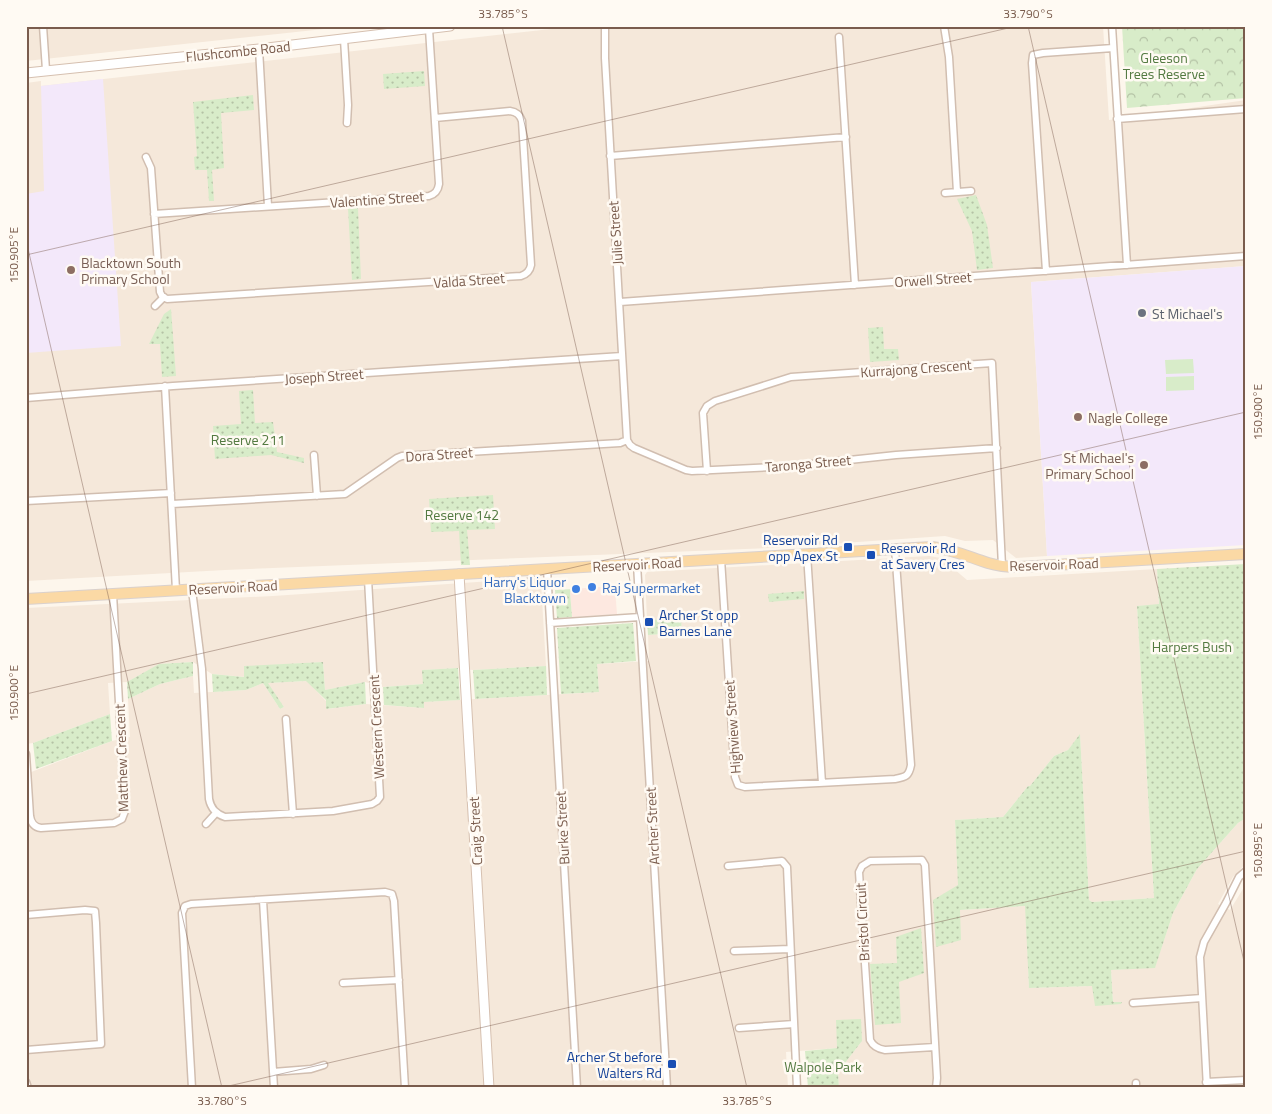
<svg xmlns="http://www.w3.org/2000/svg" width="1272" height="1114" font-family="'Titillium Web',sans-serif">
<defs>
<pattern id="forest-crowns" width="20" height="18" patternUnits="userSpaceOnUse" patternTransform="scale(1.25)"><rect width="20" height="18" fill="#d8ecc9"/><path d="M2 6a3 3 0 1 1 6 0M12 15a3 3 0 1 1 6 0" fill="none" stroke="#b4c2a5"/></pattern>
<pattern id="park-dots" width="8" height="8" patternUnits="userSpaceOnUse" patternTransform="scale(1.25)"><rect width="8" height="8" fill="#d8ecc9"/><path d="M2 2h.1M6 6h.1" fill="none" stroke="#b4c2a5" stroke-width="1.8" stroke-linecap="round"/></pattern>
</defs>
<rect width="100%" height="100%" fill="#fdf6ec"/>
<path fill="#f5e8da" d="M26,26H352L26,61Z
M578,26H1103L1109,120L1246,100V266L1031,282L1047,556L1016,558L993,540L965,541L945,536L770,548L225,570L26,581V83L41,81V86Z
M929,556L941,558L967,580L1157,569L1159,605L1137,606L1154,898L1092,902L1089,900L1080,735L1068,750L1054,756L1030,786H1028L1003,817L955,820L960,910L1026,906L1029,988L1093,986L1113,1002L1111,970L1155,967L1173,913L1197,869L1238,823L1246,818V863L1233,877L1218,904L1230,910L1246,884V1088H839L838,1072L862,1041L837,1048L786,1052L788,1088H26V774L112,741L130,737L128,699L160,684L193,676L194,693L246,690L263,683L280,709L284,707L267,683L307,681L326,701L327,709L366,704L424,708V702L599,692L597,664L649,661L648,635L682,633L681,618L647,620L645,575L647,572Z
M537,578L541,583L546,666L473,670L458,668L423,670V684L383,687L365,682L325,690L323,662L244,667L245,677L212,674L193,662L160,664L127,682L108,683L110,714L33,743L26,744V608L273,596Z"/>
<path fill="#fde8e0" d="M613,586L615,589L617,614L572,617L570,592L573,589Z"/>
<path fill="#f3e8fa" d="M103,79L121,346L26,353V194L44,191L41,86Z
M1246,266V545L1047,556L1031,282Z"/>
<path fill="url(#forest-crowns)" d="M1122,26H1246V98L1127,108Z"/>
<path fill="url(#park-dots)" d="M424,71L425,86L384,89L383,74Z
M253,95L254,110L221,113L224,168L212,170L214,201H209L207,170H195L194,157L197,156L193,102Z
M976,195L987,225L993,268L977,270L972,231L957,199Z
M348,208H358L361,279L352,280Z
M171,309L176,376L162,377L160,344H149L164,314Z
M883,327L884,349H898L899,360L870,362L868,328Z
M253,390L255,423L273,422L277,452L304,458V463L271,455L215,459L213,426L241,424L239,391Z
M493,495L495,529L467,530L470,565H461L459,531L431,532L429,499Z
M1246,564V818L1238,823L1197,869L1173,913L1155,968L1111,970L1113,1002H1122L1121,1004L1095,1006L1092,986L1029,988L1025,906L960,910L961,940L936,947L933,900L958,885L955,820L1003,817L1028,786H1030L1054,756L1068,750L1080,734L1089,900L1092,902L1154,898L1137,606L1159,604L1157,569Z
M573,589L570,592L572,617L557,618L555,590Z
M804,591V599L769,602L768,594Z
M681,618L682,633L648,635L647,620Z
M633,623L636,661L597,664L599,692L561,694L557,628Z
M193,662V676L160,684L128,699L127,682L159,664Z
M323,662L325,690L365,682L366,704L326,709V700L306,681L268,683L284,707L280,709L263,683L246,690L213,692L212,674L244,677V666Z
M546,666L547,695L475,699L473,670Z
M458,668L460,700L424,702V708L384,705L383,687L423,684L422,670Z
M110,714L112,741L36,769L33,743Z
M921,928L924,973L899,982L901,1023L875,1025L870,964L897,963L896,937Z
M861,1019L862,1041L838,1072L839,1088H808L805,1051L837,1048L836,1020Z"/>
<path fill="#d8ecc9" d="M1193,359L1194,373L1166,374L1165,360Z
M1194,376V390L1166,391V377Z"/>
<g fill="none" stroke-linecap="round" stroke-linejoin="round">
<defs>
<path id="street" d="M43,26L46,70
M605,26V58L627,440
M944,26L949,57L957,192
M1112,26L1127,265
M839,37L855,285
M344,39L348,105L347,123
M259,49L268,206
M1117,119L1246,109
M610,156L846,137
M146,157L151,168L160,292L162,296L167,299L521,276C527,274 530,271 531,265L522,121C520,115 517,112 510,111L435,118
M945,193L971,191
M154,214L429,196C435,194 438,191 439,184L429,29
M1046,271L1032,63L1033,55L1043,53L1113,48
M620,302L1246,256
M155,306L164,297
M165,386L176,590
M26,398L173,386L622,356
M627,440L630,445L634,448L686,470L692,471L793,466L896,455L997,448
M314,455L317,496
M707,471L703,413L707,406L715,401L791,377L992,363L1002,566
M26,501L171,493
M172,504L345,494L397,458L402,456L620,443L627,440
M807,554L822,783
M721,559L735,777L738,785L745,787L895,779C906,777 909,776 911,765L895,549
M637,564L667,1088
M547,569L577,1088
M192,590L202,669L209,799C211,809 216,814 225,817L333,811L372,804L377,801L380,797L368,579
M550,623L640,617
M286,719L293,814
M26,754L30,816C31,823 34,827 41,828L114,823L122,819L125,811L113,594
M206,824L216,813
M728,866L782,861L787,867L797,1088
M263,900L274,1088
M26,915L85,910L95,911L96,923L101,1044L26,1050
M734,951L790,949
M343,983L399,980
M1133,1003L1202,998
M739,1028L794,1024
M935,1047L885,1050C878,1049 873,1046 870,1040L859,872L862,866L870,861L922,860L925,865L937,1078L936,1088
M273,1072L311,1069L324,1065
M26,1082L28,1088
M1206,1082L1246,1080
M1136,1083V1088
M192,1088L182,913L185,906L191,904L385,892L392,894L394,901L405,1088
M1207,1088L1200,957L1204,942L1226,903L1239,877L1246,871"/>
<path id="secondary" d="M26,73L259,49L450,26
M459,574L489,1088"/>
<path id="primary" d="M26,599L932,547C952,549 969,557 988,563C998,566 1009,567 1019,567L1246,554"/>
</defs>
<use href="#street" stroke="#d1beb0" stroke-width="9"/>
<use href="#secondary" stroke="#d6c0b0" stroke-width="11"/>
<use href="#primary" stroke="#dad1cd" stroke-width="12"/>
<use href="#street" stroke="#fff" stroke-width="6"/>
<use href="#secondary" stroke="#fff" stroke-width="9"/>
<use href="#primary" stroke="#fbd9a5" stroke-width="10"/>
</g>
<path fill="none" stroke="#7a5c4d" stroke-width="1" stroke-opacity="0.45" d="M502,26L747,1088M1028,26L1246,970M26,240L222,1088M26,255L1017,26M26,694L1246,412M220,1088L1246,851"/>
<g fill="#8d6e63" stroke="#fffaf3" stroke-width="2">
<circle cx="71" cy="270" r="5"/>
<circle cx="1078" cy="417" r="5"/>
<circle cx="1144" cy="465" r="5"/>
</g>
<circle fill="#6b7280" stroke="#fffaf3" stroke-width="2" cx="1142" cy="313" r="5"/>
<g fill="#1a4fb4" stroke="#fffaf3" stroke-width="2">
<rect x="843" y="542" width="10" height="10" rx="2.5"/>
<rect x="866" y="550" width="10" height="10" rx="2.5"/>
<rect x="644" y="617" width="10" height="10" rx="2.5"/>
<rect x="667" y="1059" width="10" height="10" rx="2.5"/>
</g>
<g fill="#3f7fe0" stroke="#fffaf3" stroke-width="2">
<circle cx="592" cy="587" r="5"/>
<circle cx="576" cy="589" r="5"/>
</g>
<g text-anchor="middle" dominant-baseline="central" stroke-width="5" stroke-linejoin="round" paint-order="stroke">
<g font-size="14" fill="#7a5c4d" stroke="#fffaf3">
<text transform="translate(238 51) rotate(-6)">Flushcombe Road</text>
<text transform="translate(377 199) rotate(-4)">Valentine Street</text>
<text transform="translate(615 233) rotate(-94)">Julie Street</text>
<text transform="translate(933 279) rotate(-4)">Orwell Street</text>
<text transform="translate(469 280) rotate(-4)">Valda Street</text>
<text transform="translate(916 368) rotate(-4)">Kurrajong Crescent</text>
<text transform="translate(324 376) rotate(-4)">Joseph Street</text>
<text transform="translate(439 454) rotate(-4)">Dora Street</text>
<text transform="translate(808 463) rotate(-5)">Taronga Street</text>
<text transform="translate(637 564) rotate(-3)">Reservoir Road</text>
<text transform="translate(1054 564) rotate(-2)">Reservoir Road</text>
<text transform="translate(233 587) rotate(-3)">Reservoir Road</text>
<text transform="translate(376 727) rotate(-93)">Western Crescent</text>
<text transform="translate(732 727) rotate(-94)">Highview Street</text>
<text transform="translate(121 758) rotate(-92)">Matthew Crescent</text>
<text transform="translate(652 826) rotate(-93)">Archer Street</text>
<text transform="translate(562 828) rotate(-93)">Burke Street</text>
<text transform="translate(475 831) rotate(-93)">Craig Street</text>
<text transform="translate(862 922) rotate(-93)">Bristol Circuit</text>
</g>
<g font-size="14" fill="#537a41" stroke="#fffaf3">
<text x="1164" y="57">Gleeson<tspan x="1164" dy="16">Trees Reserve</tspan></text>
<text x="248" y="439">Reserve 211</text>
<text x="462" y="514">Reserve 142</text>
<text x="1192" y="646">Harpers Bush</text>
<text x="823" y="1066">Walpole Park</text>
</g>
<g font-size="14" fill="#785e54" stroke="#fffaf3" text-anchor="start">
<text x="81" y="262">Blacktown South<tspan x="81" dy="16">Primary School</tspan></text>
<text x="1088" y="417">Nagle College</text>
<text x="1134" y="457" text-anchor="end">St Michael's<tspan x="1134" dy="16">Primary School</tspan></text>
</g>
<g font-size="14" fill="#5b616d" stroke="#fffaf3" text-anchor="start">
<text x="1152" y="313">St Michael's</text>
</g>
<g font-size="14" fill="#164399" stroke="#fffaf3" text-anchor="end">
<text x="838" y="539">Reservoir Rd<tspan x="838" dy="16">opp Apex St</tspan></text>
<text x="881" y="547" text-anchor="start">Reservoir Rd<tspan x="881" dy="16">at Savery Cres</tspan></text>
<text x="659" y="614" text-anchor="start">Archer St opp<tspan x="659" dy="16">Barnes Lane</tspan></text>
<text x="662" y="1056">Archer St before<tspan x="662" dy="16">Walters Rd</tspan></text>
</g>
<g font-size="14" fill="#366cbe" stroke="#fffaf3" text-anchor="end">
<text x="566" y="581">Harry's Liquor<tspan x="566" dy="16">Blacktown</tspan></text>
<text x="602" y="587" text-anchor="start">Raj Supermarket</text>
</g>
</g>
<rect width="1272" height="1114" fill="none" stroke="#fffaf3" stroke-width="55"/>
<rect x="28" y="28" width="1216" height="1058" fill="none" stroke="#7a5c4d" stroke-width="2"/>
<g font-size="12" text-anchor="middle" fill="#7a5c4d">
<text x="503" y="18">33.785°S</text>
<text x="1028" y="18">33.790°S</text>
<text transform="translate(14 255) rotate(-90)" y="4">150.905°E</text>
<text transform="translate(1258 412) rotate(-90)" y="4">150.900°E</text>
<text transform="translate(14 693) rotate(-90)" y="4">150.900°E</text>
<text transform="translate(1258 851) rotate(-90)" y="4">150.895°E</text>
<text x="222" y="1105">33.780°S</text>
<text x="747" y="1105">33.785°S</text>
</g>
</svg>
